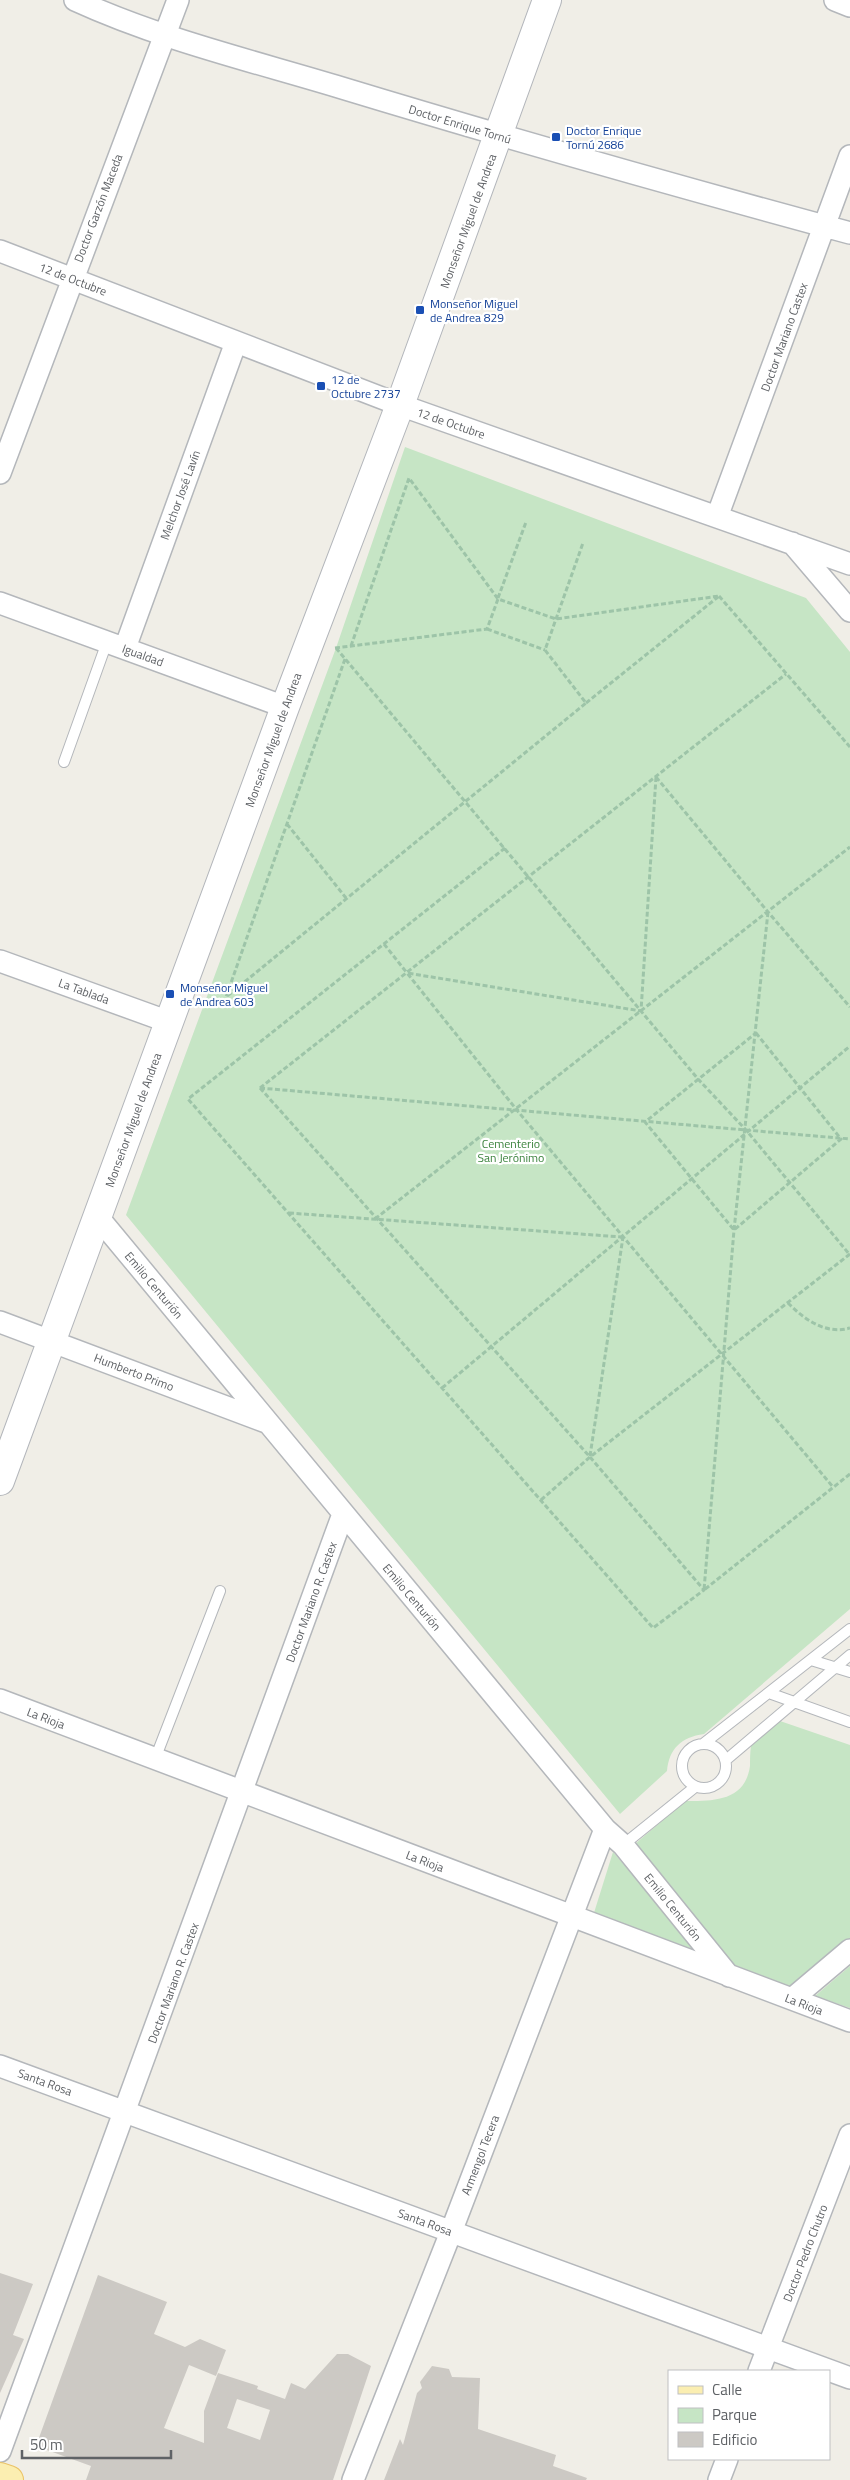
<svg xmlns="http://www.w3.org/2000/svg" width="850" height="2480" font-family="'Titillium Web',sans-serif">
<rect width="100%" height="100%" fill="#f0eee7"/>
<path fill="#c6e5c5" d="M405,447L806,598L850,652V1609L704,1734C681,1737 669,1749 667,1771L620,1814L126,1215L336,648Z
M780,1721L850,1745V1938L790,1990L734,1970L635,1844L685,1801C712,1801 745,1802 750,1766C750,1759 750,1753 751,1746Z
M613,1852L703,1956L593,1916Z
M850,1966V2008L815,1996Z"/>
<path fill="#ccc9c4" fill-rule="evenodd" d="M0,2273L33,2284L13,2335L24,2339L0,2393Z
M98,2275L167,2302L154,2334L185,2347L200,2339L226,2350L216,2376L189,2365L164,2428L204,2443V2411L218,2373L258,2386L257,2389L285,2399L291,2383L305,2389L337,2354H348L371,2366L333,2480H86L91,2466L36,2446ZM237,2399L270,2410L260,2440L227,2428Z
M432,2366L449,2369L452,2377L480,2378L478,2429L556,2455L553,2466L587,2478L586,2480H384L400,2439L403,2445L417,2393L422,2388L420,2382Z"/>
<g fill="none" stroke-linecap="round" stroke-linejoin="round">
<defs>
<path id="lane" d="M64,762L107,642
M811,1660L850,1672
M769,1693L850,1722
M682 1766a22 22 0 1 1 44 0a22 22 0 1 1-44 0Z
M703,1744L850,1629
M155,1759L220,1591
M726,1760L850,1655
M623,1845L695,1787"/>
<path id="street" d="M75,0C160,39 253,61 342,88C510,139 680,187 850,233
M835,0L850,6
M0,251L400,405L850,564
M0,473L178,0
M717,517L850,156
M792,543L850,611
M0,603L285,707
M125,648L236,342
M0,961L169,1022
M97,1216L605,1829L623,1845L729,1976
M0,1322L266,1422
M0,1700L850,2021
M792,1999L850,1950
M0,2066L850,2378
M759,2371L850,2135
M0,2451L343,1514
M353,2480L451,2232L605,1829
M719,2480L727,2459"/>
<path id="secondary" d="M0,1481L285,707L400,405L547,0"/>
<path id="primary" d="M0,2477L9,2480"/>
</defs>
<use href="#lane" stroke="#b4b7bb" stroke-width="12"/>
<use href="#street" stroke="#b4b7bb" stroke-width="24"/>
<use href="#secondary" stroke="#b3b6bb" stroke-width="30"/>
<use href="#primary" stroke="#eac366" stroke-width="30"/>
<path stroke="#9dc4a8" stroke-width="3" stroke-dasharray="5 2.5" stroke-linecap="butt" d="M719,596L850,747
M498,598L526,522
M487,629L545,650
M351,646L409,478L498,599
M335,648L487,629L498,599L556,619L719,596
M336,648L698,1079L746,1130L850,1255
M345,659L226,997L586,703L545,650L583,543
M586,703L718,597
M656,777L641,1011L407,973L516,1109L833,1487
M656,777L768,912L850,1007
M287,824L346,898
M768,912L734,1230L704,1590L850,1474
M384,944L407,973
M756,1033L841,1139L734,1230L645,1122Z
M260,1088L590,1457L704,1590L653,1628L188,1099L505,848
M260,1088L786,674
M260,1088L850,1139
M289,1213L622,1237
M375,1219L850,847
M788,1303C804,1319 825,1335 850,1328
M442,1388L850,1046
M590,1456L623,1237
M541,1500L590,1457L850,1254"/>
<use href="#lane" stroke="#fff" stroke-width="10"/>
<use href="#street" stroke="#fff" stroke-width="21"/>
<use href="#secondary" stroke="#fff" stroke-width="28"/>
<use href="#primary" stroke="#fbeeb1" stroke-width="28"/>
</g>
<g fill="#1a4fb4" stroke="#fff" stroke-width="2">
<rect x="551" y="132" width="10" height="10" rx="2.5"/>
<rect x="415" y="305" width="10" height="10" rx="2.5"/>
<rect x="316" y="381" width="10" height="10" rx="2.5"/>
<rect x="165" y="989" width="10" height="10" rx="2.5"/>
</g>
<g text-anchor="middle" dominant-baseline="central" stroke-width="4.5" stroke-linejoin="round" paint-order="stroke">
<g font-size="12" fill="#5f6266" stroke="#fff">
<text transform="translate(460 124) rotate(17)">Doctor Enrique Tornú</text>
<text transform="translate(98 208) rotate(-69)">Doctor Garzón Maceda</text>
<text transform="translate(468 221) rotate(-70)">Monseñor Miguel de Andrea</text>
<text transform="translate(73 279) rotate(21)">12 de Octubre</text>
<text transform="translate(784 337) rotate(-70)">Doctor Mariano Castex</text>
<text transform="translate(451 423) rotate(19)">12 de Octubre</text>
<text transform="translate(180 495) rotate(-70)">Melchor José Lavín</text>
<text transform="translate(143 655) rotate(20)">Igualdad</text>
<text transform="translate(273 740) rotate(-70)">Monseñor Miguel de Andrea</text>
<text transform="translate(84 991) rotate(20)">La Tablada</text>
<text transform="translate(133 1120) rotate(-70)">Monseñor Miguel de Andrea</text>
<text transform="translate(154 1285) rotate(50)">Emilio Centurión</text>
<text transform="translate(134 1372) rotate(21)">Humberto Primo</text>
<text transform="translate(412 1597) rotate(50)">Emilio Centurión</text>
<text transform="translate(311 1602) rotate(-70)">Doctor Mariano R. Castex</text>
<text transform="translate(46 1718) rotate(21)">La Rioja</text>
<text transform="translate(425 1861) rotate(21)">La Rioja</text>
<text transform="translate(673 1907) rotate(51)">Emilio Centurión</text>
<text transform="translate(173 1983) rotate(-70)">Doctor Mariano R. Castex</text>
<text transform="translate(804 2004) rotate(21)">La Rioja</text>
<text transform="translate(45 2082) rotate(20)">Santa Rosa</text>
<text transform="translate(480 2155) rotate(-69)">Armengol Tecera</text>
<text transform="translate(425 2222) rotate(20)">Santa Rosa</text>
<text transform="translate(805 2253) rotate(-69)">Doctor Pedro Chutro</text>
</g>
<g font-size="12" fill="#164399" stroke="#fff" text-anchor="start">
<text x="566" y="130">Doctor Enrique<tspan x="566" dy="14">Tornú 2686</tspan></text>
<text x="430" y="303">Monseñor Miguel<tspan x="430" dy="14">de Andrea 829</tspan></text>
<text x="331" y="379">12 de<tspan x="331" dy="14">Octubre 2737</tspan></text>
<text x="180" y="987">Monseñor Miguel<tspan x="180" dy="14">de Andrea 603</tspan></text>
</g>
<g font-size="12" fill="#3a823c" stroke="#fff">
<text x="511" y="1143">Cementerio<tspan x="511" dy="14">San Jerónimo</tspan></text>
</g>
</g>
<rect x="668" y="2370" width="162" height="90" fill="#ffffff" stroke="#bfc0c2"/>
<rect x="678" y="2386" width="25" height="8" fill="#fbeeb1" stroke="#bfc0c2"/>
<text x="712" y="2395" font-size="15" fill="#5f6266">Calle</text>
<rect x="678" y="2408" width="25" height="15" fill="#c6e5c5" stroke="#bfc0c2"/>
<text x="712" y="2420" font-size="15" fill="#5f6266">Parque</text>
<rect x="678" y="2432" width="25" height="15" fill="#ccc9c4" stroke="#bfc0c2"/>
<text x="712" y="2445" font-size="15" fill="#5f6266">Edificio</text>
<path d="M22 2450v8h149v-8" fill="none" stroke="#5f6266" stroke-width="2.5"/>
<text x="30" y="2450" font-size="15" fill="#5f6266" stroke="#ffffff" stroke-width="4" paint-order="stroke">50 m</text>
</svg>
